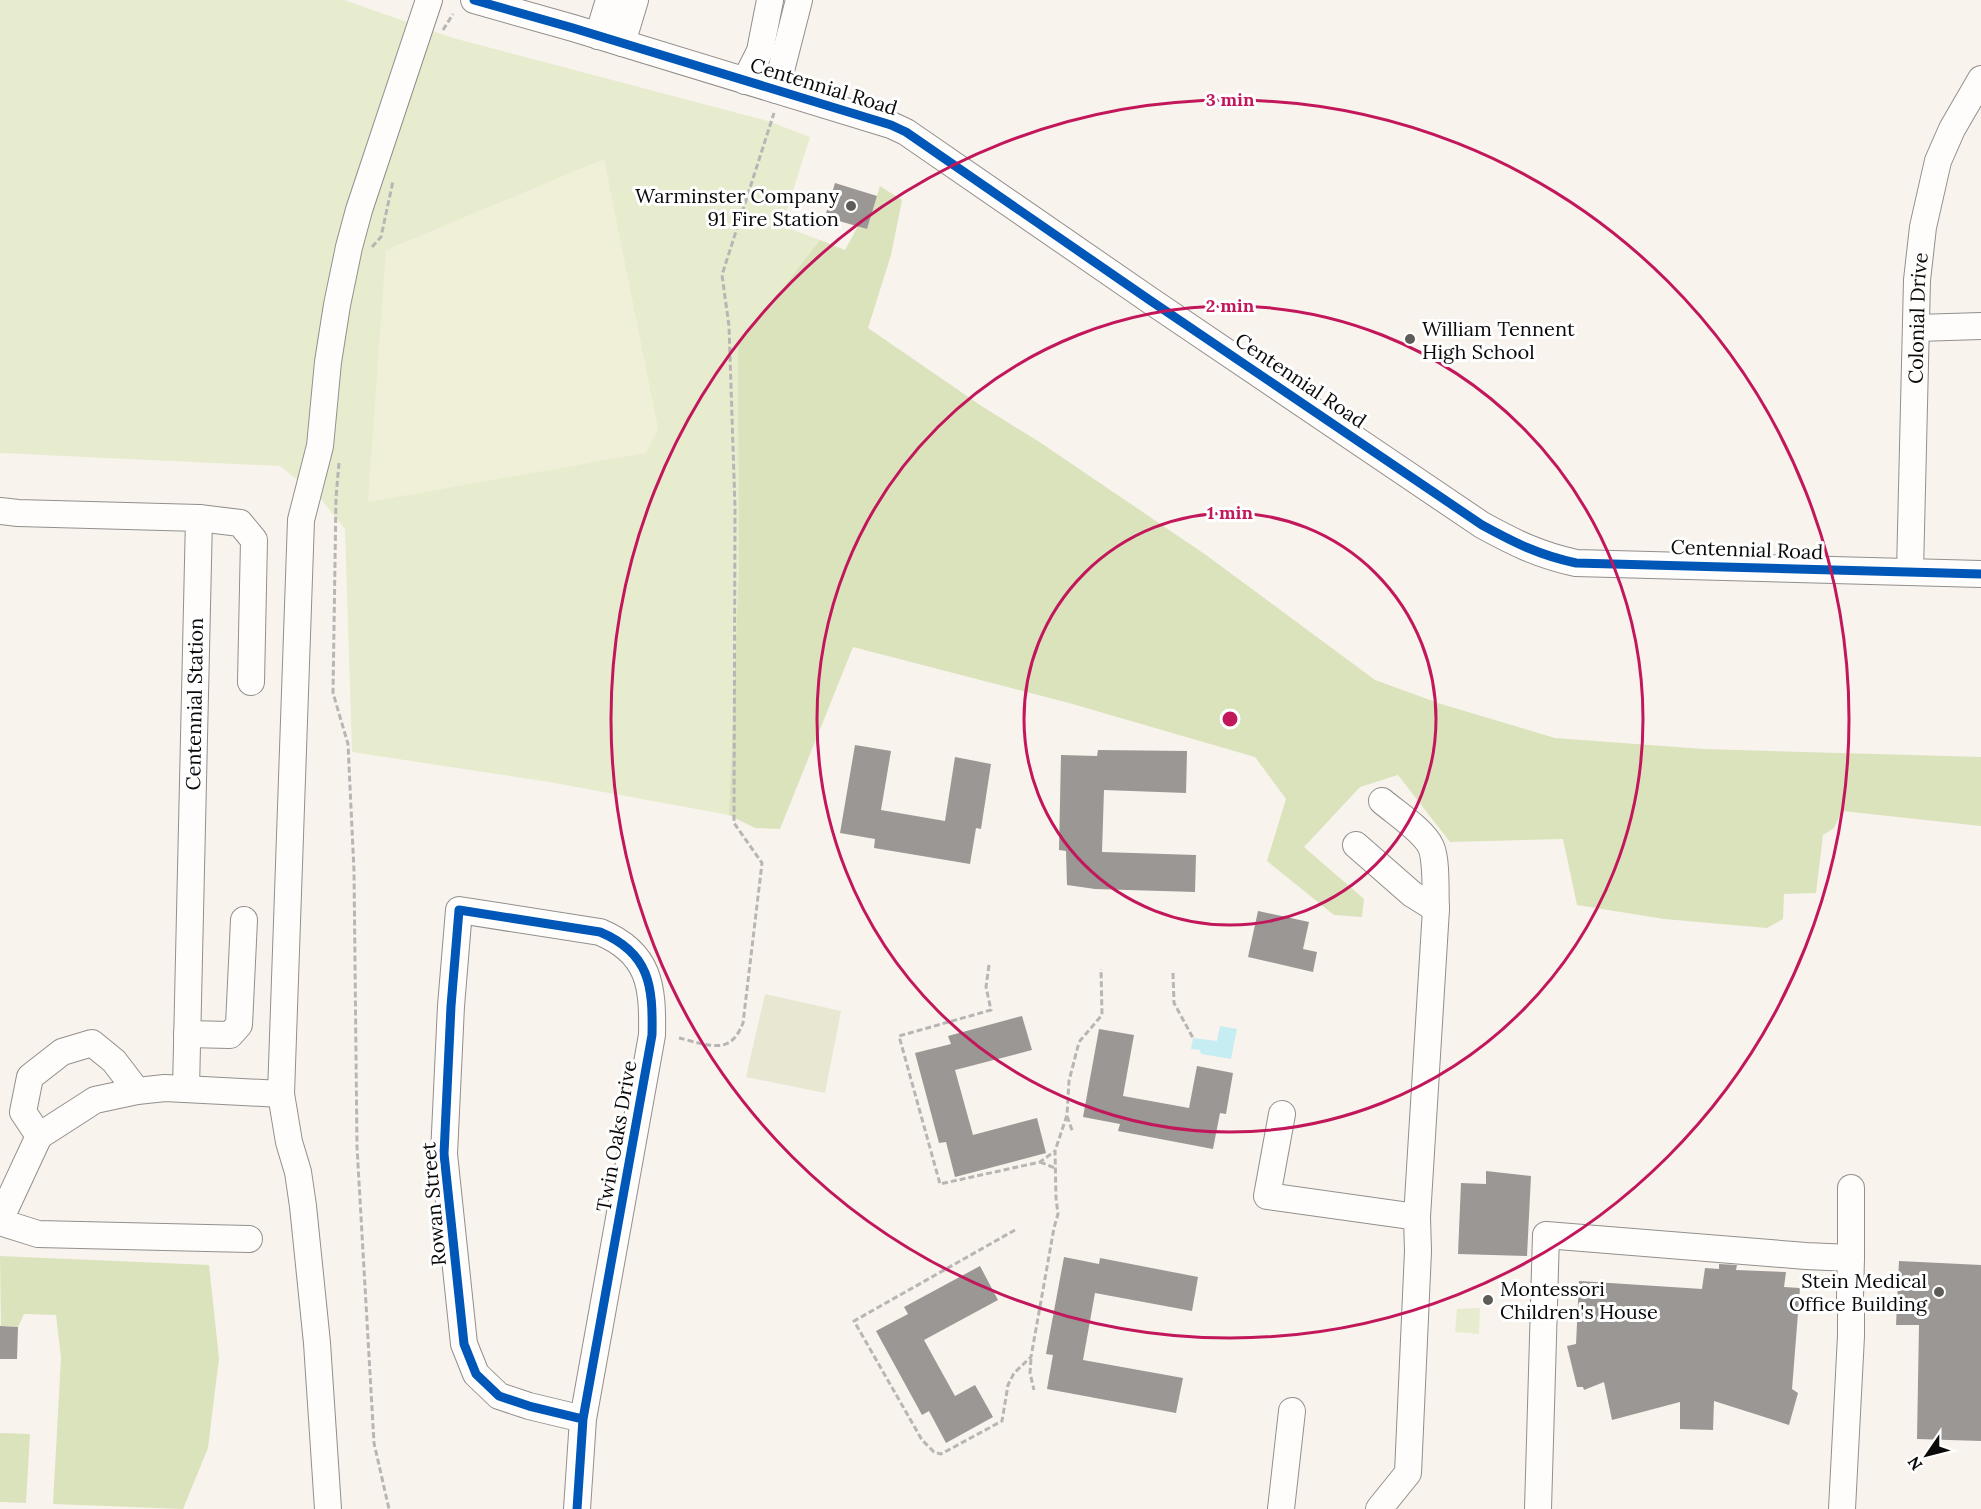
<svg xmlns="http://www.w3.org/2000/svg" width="1981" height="1509" font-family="Lora,serif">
<rect width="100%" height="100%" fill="#f9f3ed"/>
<path fill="#e8ecce" d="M0,0H344L453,38L768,121L810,137L782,226L820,240L739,346V564L729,815L549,782L352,752L345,529L321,499L280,466L0,453Z
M1480,1308L1479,1334L1455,1332L1457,1309Z"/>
<path fill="#dbe3bd" d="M880,186L902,200L891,255L868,328L983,407L1038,441L1206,555L1375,680L1441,704L1555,738L1704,749L1981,757V826L1842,811L1834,828L1823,835L1816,893L1784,894L1783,919L1767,928L1664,919L1577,905L1563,839L1450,842L1398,775L1360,787L1304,847L1364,899L1362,917L1334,915L1267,861L1286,799L1255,757L1069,703L853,647L780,829L755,828L729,815L739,564L738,346L820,240L845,250L858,226L867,229Z
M0,1256L209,1265L219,1358L208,1448L183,1509L53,1504L61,1358L56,1315L24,1314L18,1327L1,1326Z
M0,1433L30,1434L26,1503L0,1502Z"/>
<path fill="#e8e7d2" d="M765,994L841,1011L825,1093L746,1077Z"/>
<path fill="#f0f0d8" d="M604,159L658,428L646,453L368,502L386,250Z"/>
<path fill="#c6edf1" d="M1220,1026L1237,1029L1231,1059L1201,1054L1200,1050L1191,1049L1193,1038L1217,1041Z"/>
<path fill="#9b9794" d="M835,183L877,196L867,229L825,217Z
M855,745L891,751L881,810L945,821L955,757L991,764L981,829L976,828L970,864L874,848L875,839L840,833Z
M1098,750L1187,751L1186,793L1104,790L1102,852L1196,855L1195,892L1095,889L1067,885L1066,851L1059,850L1061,755L1097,756Z
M1258,911L1309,922L1303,949L1317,952L1313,972L1248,957Z
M1022,1016L1032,1050L955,1070L973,1135L1037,1118L1046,1153L955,1177L946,1142L939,1143L915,1053L951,1044L948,1036Z
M1099,1029L1134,1035L1123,1096L1189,1108L1197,1066L1233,1073L1226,1114L1220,1113L1213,1149L1118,1131L1120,1124L1083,1117Z
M1486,1171L1531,1176L1527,1256L1458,1254L1461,1183L1486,1184Z
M1064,1257L1099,1264L1100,1258L1198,1277L1192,1311L1095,1293L1083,1360L1183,1378L1176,1413L1047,1389L1053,1355L1046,1354Z
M1899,1261L1981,1265V1441L1917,1439L1919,1325H1896Z
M1719,1264L1737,1265L1736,1270L1786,1272L1784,1287L1800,1288L1792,1389L1798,1393L1789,1425L1714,1401L1713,1430L1680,1429V1402L1612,1420L1604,1382L1584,1390L1583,1387H1577L1567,1346L1576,1344L1579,1281L1702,1289L1705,1268L1719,1269Z
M980,1266L998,1300L924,1340L955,1396L975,1385L993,1417L946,1443L929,1411L922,1415L876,1331L908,1314L904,1307Z
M0,1326L18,1327L17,1359H0Z"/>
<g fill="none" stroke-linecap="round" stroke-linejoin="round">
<defs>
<g id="minor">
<path d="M474,0L573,28L891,125L906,132L1151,301L1482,525C1515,543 1539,555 1576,563L1981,574"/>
<path d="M598,36L609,0"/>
<path d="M622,43L635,0"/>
<path d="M745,81L760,51L770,0"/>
<path d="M776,90L799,0"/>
<path d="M1917,328L1981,326"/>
<path d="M0,511L18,513L199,518L186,1089"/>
<path d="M199,518L240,523L254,540L251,682"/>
<path id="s1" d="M1910,572L1917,280L1923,227L1938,161L1952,129L1981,79"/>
<path d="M1382,801C1396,813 1424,831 1431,847C1437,860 1435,893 1436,909"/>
<path d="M1356,845L1412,894L1436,909L1417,1217"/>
<path d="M187,1034L230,1035L239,1025L244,920"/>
<path d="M1282,1114L1267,1196L1417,1217L1418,1251L1408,1473L1379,1509"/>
<path d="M39,1136L23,1112L30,1077L62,1052L92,1043L114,1061L137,1091"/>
<path d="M0,1211L6,1207L39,1136L95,1100L137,1091L165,1088L281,1094"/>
<path d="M0,1222L38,1234L249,1239"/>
<path d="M1851,1258V1188"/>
<path d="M328,1509L317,1343L303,1206L298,1172L289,1142L281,1094L301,520L320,446L328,362L337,305L349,247L359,210L429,0"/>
<path d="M577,1509L583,1419L652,1035C653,986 650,953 600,932L459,910L451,1006L444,1154L464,1344L476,1374L499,1396L529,1406L583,1419"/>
<path d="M1281,1509L1292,1411"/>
<path d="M1538,1509L1546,1235L1806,1256L1851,1258L1850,1297"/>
<path d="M1842,1509L1851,1336V1305"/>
</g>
</defs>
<use href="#minor" stroke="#928f8c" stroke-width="28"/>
<path stroke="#b7b6b5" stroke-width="3" stroke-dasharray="6 3" stroke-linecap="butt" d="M443,30L453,14
M372,247L381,237L393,181
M339,463L336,497L333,693L348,744L354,871L357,1147L374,1443L389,1509
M989,965L986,987L991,1010L899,1036L940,1184L1040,1162L1055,1151
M1173,973L1174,1003L1193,1038
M679,1038C693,1041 716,1050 728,1043C736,1039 740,1030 743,1023L762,863L734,823L735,507L729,326L722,275L774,113
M1067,1116L1073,1133
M1040,1162L1055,1168
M1015,1230L854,1321L922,1440L934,1452L941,1454L1002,1421L1008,1385L1014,1373L1031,1357L1054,1228L1058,1214L1056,1198L1055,1151L1067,1115L1069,1081L1079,1042L1102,1015L1101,969
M1031,1359L1030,1373L1034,1390"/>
<use href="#minor" stroke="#fefdfc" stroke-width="26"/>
<defs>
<path id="cycleway" d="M474,0L573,28L891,125L906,132L1151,301L1482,525C1515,543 1539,555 1576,563L1981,574
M577,1509L583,1419L652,1035C653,986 650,953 600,932L459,910L451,1006L444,1154L464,1344L476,1374L499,1396L529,1406L583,1419"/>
</defs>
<use href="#cycleway" stroke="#fff" stroke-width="13"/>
<use href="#cycleway" stroke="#0057b8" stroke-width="9"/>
</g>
<g fill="none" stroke="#c2185b" stroke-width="3">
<circle cx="1230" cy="719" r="206"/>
<circle cx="1230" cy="719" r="413"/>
<circle cx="1230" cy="719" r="619"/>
</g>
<g fill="#5e5c59" stroke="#fff" stroke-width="2">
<circle cx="851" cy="206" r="6"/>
<circle cx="1410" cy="339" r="6"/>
<circle cx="1939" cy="1292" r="6"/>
<circle cx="1488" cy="1300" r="6"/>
</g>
<g text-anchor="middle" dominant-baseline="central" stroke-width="6" stroke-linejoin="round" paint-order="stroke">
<g font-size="20" fill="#0a0a0a" stroke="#fff">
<text transform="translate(824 86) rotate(17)">Centennial Road</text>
<text stroke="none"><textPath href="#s1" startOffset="254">Colonial Drive</textPath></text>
<text transform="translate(1301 380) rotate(34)">Centennial Road</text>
<text transform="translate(1747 549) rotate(2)">Centennial Road</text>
<text transform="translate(194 704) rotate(-89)">Centennial Station</text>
<text transform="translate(616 1136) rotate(-80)">Twin Oaks Drive</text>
<text transform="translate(433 1204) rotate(-95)">Rowan Street</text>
</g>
<g font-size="20" fill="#0a0a0a" stroke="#fff" text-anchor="end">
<text x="839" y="195">Warminster Company<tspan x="839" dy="23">91 Fire Station</tspan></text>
<text x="1422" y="328" text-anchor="start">William Tennent<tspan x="1422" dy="23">High School</tspan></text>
<text x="1927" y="1280">Stein Medical<tspan x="1927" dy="23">Office Building</tspan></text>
<text x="1500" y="1288" text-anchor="start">Montessori<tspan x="1500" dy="23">Children's House</tspan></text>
</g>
</g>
<circle cx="1230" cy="719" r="9" fill="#c2185b" stroke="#fff" stroke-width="3"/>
<g font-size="18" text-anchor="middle" font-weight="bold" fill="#c2185b" stroke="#fff" stroke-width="6" stroke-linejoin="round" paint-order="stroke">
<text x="1230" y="106">3 min</text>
<text x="1230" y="312">2 min</text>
<text x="1230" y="519">1 min</text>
</g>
<g transform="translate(1927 1455) rotate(235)" stroke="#ffffff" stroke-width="4.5" paint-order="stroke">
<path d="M0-4.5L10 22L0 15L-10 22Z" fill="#0a0a0a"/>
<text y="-9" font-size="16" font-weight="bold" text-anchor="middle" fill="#0a0a0a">N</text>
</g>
</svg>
